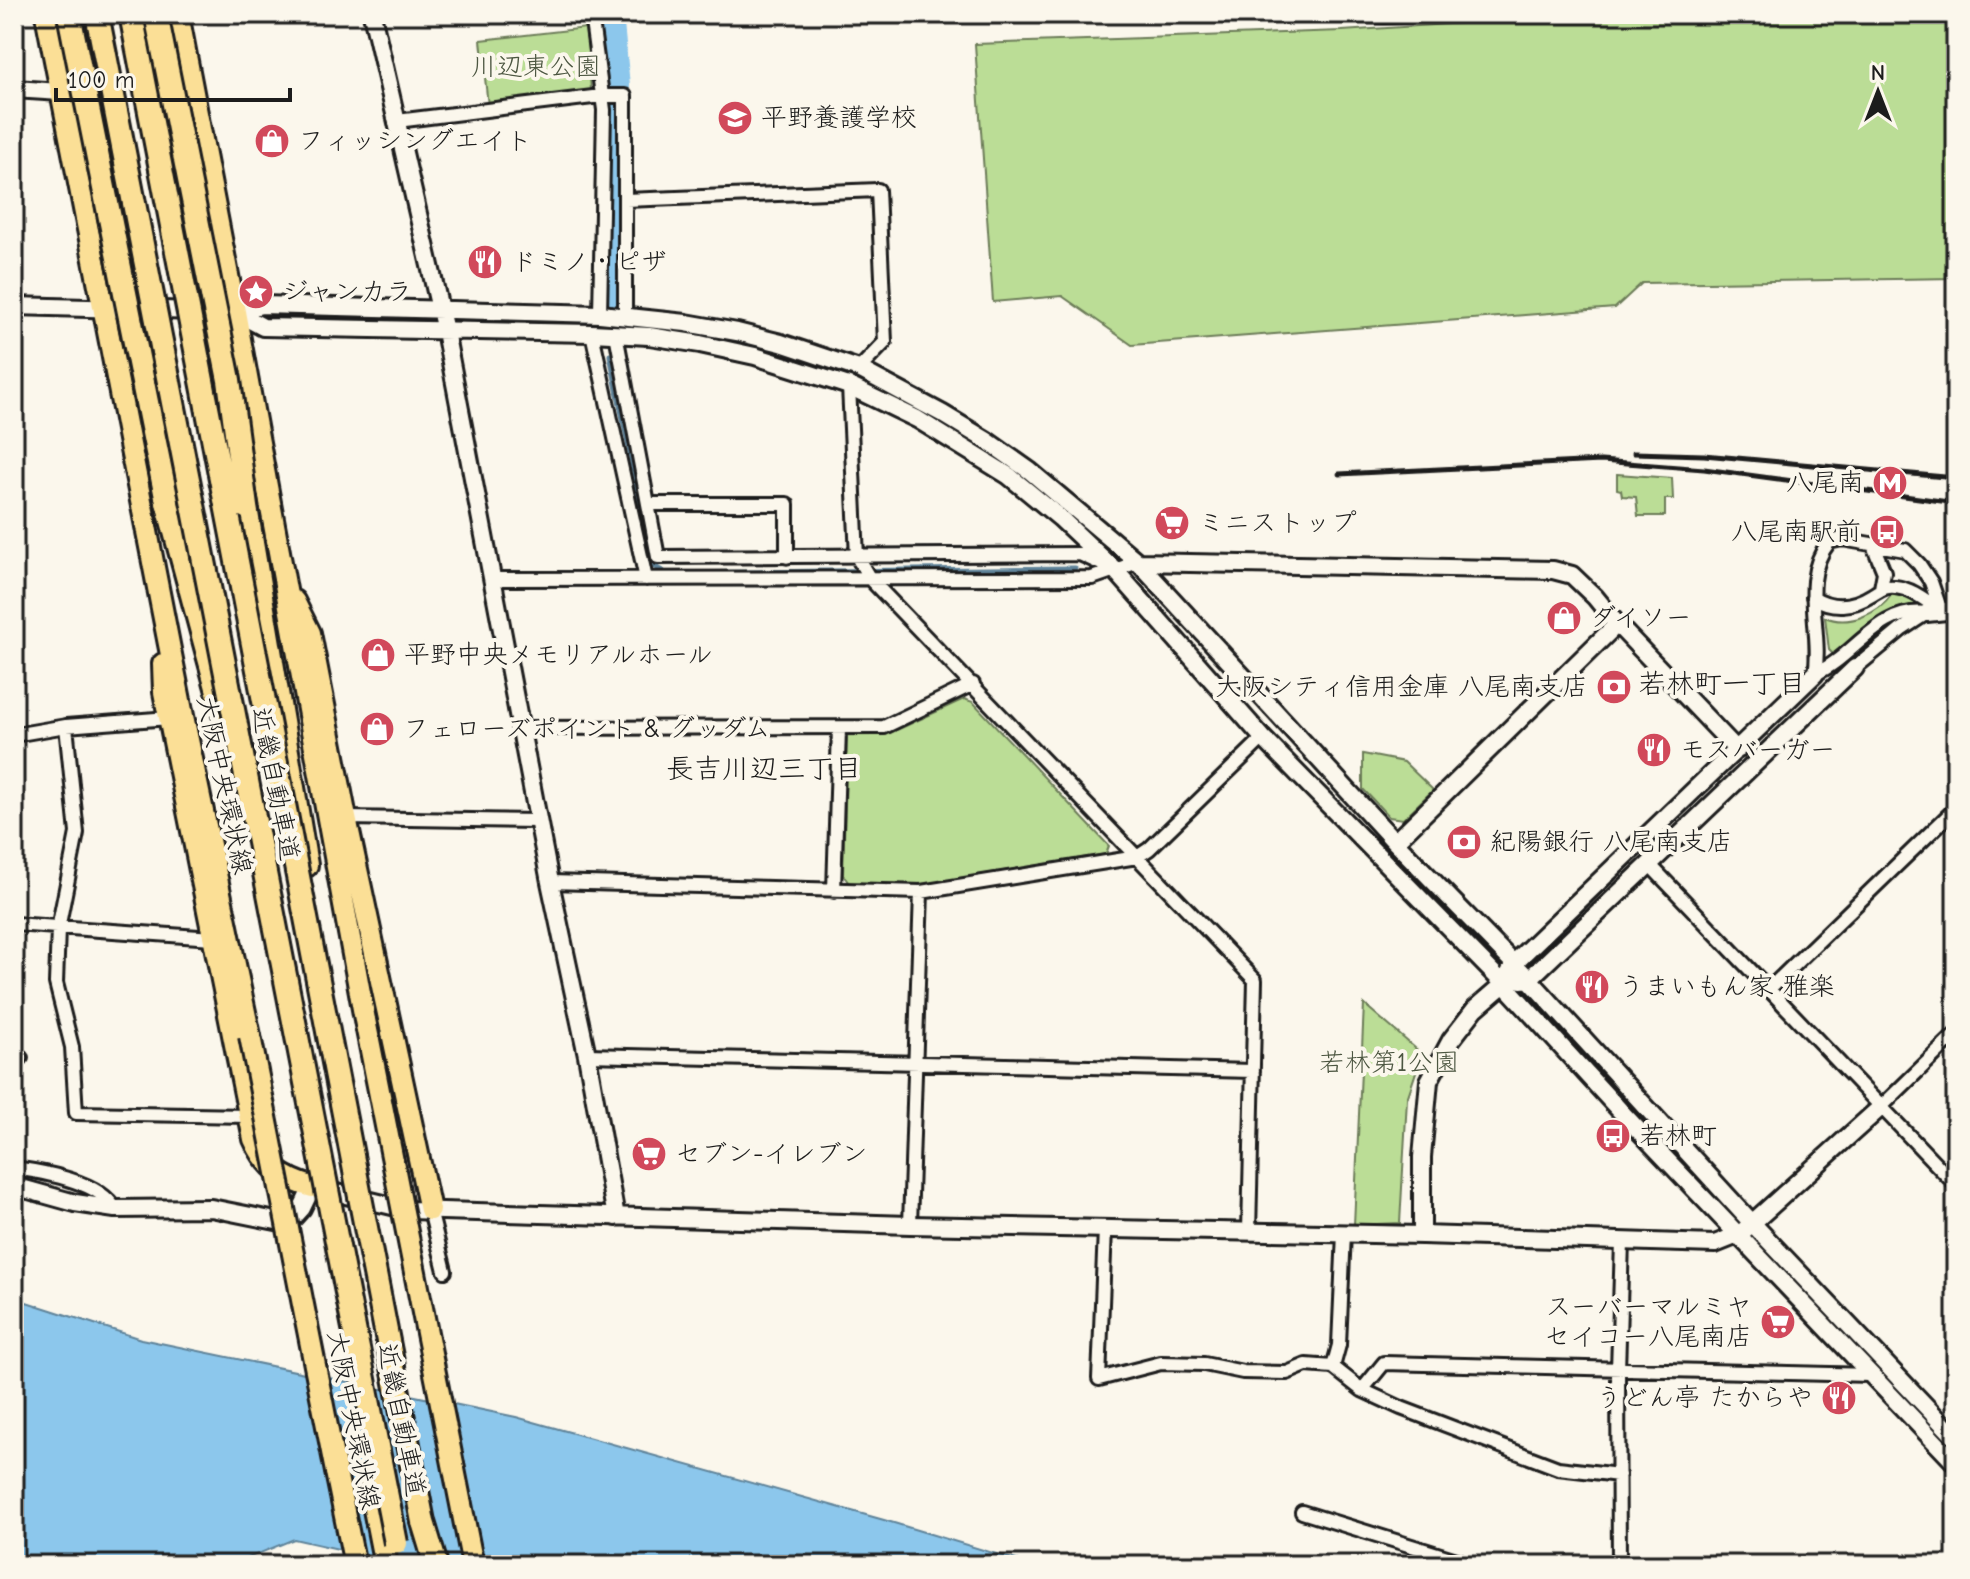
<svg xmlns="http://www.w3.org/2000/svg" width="1970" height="1579" font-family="'Comic Neue','Klee One',sans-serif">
<rect width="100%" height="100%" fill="#fbf7ec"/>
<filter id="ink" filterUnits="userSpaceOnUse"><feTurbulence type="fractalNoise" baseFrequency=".0125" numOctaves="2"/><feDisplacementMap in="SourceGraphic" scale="16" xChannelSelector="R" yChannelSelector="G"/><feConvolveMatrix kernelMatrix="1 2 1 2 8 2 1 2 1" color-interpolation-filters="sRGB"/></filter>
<g filter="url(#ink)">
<path fill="#bbdd96" stroke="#6c7c59" stroke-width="2" d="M1601,14H1956V278L1642,283L1615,308L1132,345L1062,296L993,302L975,44L1342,31Z
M586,28L591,90L587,94L488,106L481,40Z
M1617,474L1672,478L1673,499H1665V516H1638L1636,497L1622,496L1621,490L1617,489Z
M1892,594L1909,597L1917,605L1889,615L1839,652L1833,654L1829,650L1825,617C1848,627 1879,614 1892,594Z
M964,699L973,702L1109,846L1106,854L925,884L849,883L843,875L847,735H886Z
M1363,754L1404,762L1433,790L1403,819L1389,817L1363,789Z
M1364,1004L1422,1054L1407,1099L1400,1223L1354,1225Z"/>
<path fill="#8cc7ec" stroke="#5f8399" stroke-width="2" d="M14,1298L141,1339L516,1417L884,1520L1033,1565H410L294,1539L231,1565H14Z"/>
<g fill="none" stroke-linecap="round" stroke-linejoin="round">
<path stroke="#5f8399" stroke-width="5" d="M610,355L653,566L666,573
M676,573L1075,568"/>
<path stroke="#8cc7ec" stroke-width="28" d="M609,14L616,86
M611,299L616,109"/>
<defs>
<path id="minor" d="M591,14L604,110L600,314
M1342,14L1384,16L1422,14
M397,121L601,96H625V316
M625,200L878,190L885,342L859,369
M592,333L646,579
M616,334L658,557L1080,554L1106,566
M849,386L857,557L870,579L1255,980L1249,1232
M649,504H787V557
M1873,545L1884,572L1881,588
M494,579L1092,578L1138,562
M1813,597C1832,609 1853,607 1872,595C1881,590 1884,586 1895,587C1913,589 1926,601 1940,610
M1855,668L1901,630L1927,613
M1815,674C1823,631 1799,579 1829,542L1842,539L1905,550L1919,564L1931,582L1941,611
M1815,674C1854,657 1878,607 1927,613
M66,726L77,833L58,929L56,983L72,1047L76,1113L249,1116
M521,728L884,727L973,684
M14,735L66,726L169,718
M346,818L539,821
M1650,865L1956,1185
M550,882L921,892L1137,857L1149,849L1263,738
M834,891L839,728
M14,924L213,938
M1768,990L1956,808
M587,1055L1253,1071
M14,1058H21
M1881,1107L1956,1034
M14,1168C43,1172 100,1181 115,1209
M430,1210L445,1271
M910,1225L921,892
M1105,1229L1099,1379L1161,1363L1204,1364L1243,1372L1287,1373L1306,1365L1333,1367L1339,1345L1344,1233
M1333,1367L1362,1390L1401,1408L1558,1468L1619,1475
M1362,1390L1384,1363L1871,1375
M1302,1512L1473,1565
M1619,1565L1618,1370L1622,1242"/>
<path id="tertiary" d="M372,14L445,331L550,882L587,1055L616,1217
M14,89L61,92
M14,306L235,312L261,305L600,314L686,323L737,332L781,343L859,369L943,414L986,440L1030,471L1138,562L1395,842L1529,979L1752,1223L1956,1438
M235,312L263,327L592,333L649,336L700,344L755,356L849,386L917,419L1009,476L1060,518L1115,570L1263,738L1504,984L1624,1115L1956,1464
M1138,562L1553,570L1572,575L1595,597L1617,624L1737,750
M1927,613L1956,610
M1395,842L1617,624
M1521,980L1529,979L1855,668
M14,1186L75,1203L115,1209L211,1208L276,1221L292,1219L302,1208L312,1187L409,1210L910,1225L1422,1235L1715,1244L1740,1234L1881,1107
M1422,1235V1157L1429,1081L1451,1040L1475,1009L1504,984L1514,963L1815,674"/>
<path id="primary" d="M46,14L183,716L250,1036
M178,14L235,312L365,1020
M294,601L310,633L346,818L430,1210
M163,664L164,692L254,1139C266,1167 284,1179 312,1187
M336,1472L355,1565"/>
<path id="motorway" d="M167,502L227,725
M246,507L306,865
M371,1489L386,1565
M423,1522L436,1565"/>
</defs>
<use href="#minor" stroke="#1c1c1c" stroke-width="18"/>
<use href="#tertiary" stroke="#1c1c1c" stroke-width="22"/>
<use href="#primary" stroke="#1c1c1c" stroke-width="26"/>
<use href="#motorway" stroke="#1c1c1c" stroke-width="28"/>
<use href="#minor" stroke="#fbf7ec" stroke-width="12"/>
<use href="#tertiary" stroke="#fbf7ec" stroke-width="16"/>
<use href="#primary" stroke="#fbdf96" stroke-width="20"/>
<use href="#motorway" stroke="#fbdf96" stroke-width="22"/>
<path stroke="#1c1c1c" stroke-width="5" d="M1634,453L1704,455L1956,478
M1339,474L1601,461L1704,469L1956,503"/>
<defs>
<path id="primary-bridge" d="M365,1020L473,1565
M250,1036L336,1472"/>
<path id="motorway-bridge" d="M69,14L167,502
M97,14L396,1543
M131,14L423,1522
M156,14L229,380L246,507"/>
</defs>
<use href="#primary-bridge" stroke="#1c1c1c" stroke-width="26" stroke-linecap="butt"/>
<use href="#motorway-bridge" stroke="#1c1c1c" stroke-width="28" stroke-linecap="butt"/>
<use href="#primary-bridge" stroke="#fbdf96" stroke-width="20"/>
<use href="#motorway-bridge" stroke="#fbdf96" stroke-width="22"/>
</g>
</g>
<defs>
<symbol id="school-disc" viewBox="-11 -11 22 22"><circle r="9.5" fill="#d1495b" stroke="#fbf7ec"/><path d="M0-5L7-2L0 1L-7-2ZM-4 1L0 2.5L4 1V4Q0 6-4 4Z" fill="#fff"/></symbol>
<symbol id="shop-disc" viewBox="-11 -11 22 22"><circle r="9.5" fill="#d1495b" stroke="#fbf7ec"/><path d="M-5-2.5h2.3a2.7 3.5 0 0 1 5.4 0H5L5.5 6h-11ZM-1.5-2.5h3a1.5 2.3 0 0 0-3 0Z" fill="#fff"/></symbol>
<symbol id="restaurant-disc" viewBox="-11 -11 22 22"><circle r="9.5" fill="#d1495b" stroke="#fbf7ec"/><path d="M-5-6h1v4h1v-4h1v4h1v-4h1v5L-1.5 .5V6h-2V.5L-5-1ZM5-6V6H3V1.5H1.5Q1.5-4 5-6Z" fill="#fff"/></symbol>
<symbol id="sight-disc" viewBox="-11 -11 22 22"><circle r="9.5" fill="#d1495b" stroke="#fbf7ec"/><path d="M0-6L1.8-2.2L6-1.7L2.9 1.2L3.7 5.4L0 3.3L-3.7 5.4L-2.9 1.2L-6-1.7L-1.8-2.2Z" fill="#fff"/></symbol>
<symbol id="metro-disc" viewBox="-11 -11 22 22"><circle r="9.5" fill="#d1495b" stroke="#fbf7ec"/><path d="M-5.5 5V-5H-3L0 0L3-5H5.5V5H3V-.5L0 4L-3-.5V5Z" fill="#fff"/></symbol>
<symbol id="supermarket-disc" viewBox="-11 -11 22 22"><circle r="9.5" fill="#d1495b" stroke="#fbf7ec"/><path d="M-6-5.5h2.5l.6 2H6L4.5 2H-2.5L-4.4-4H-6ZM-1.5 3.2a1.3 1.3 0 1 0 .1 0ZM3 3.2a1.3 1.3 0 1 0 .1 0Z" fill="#fff"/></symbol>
<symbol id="bus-disc" viewBox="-11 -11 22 22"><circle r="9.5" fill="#d1495b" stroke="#fbf7ec"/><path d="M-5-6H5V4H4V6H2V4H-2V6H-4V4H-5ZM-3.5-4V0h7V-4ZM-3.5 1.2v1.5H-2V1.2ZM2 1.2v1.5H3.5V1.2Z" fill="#fff"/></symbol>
<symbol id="bank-disc" viewBox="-11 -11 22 22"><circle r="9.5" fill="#d1495b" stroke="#fbf7ec"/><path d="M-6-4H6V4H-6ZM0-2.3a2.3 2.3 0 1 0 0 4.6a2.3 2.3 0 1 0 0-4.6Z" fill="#fff"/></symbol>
</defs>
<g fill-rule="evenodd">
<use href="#school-disc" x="715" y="98" width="40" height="40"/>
<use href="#shop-disc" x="252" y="121" width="40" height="40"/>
<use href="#restaurant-disc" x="465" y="242" width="40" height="40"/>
<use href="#sight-disc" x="236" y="272" width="40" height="40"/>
<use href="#metro-disc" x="1870" y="463" width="40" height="40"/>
<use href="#supermarket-disc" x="1152" y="503" width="40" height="40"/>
<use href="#bus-disc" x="1867" y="512" width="40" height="40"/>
<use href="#shop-disc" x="1544" y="598" width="40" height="40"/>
<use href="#shop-disc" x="358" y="635" width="40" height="40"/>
<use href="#bank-disc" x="1594" y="667" width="40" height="40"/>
<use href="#shop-disc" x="357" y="709" width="40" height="40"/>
<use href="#restaurant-disc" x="1634" y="730" width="40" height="40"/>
<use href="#bank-disc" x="1444" y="822" width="40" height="40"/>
<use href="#restaurant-disc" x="1572" y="967" width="40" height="40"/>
<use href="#bus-disc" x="1593" y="1116" width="40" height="40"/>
<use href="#supermarket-disc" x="629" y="1134" width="40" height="40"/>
<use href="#supermarket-disc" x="1758" y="1302" width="40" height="40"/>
<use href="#restaurant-disc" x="1819" y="1378" width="40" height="40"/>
</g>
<g text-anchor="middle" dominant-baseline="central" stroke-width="8" stroke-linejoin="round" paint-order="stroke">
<g font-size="26" fill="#4c5641" stroke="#fbf7ec">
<text x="536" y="67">川辺東公園</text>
<text x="1389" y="1063">若林第1公園</text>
</g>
<g font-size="26" fill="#1c1c1c" stroke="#fbf7ec" text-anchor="start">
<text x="761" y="118">平野養護学校</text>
<text x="298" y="141">フィッシングエイト</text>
<text x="511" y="262">ドミノ・ピザ</text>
<text x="282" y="292">ジャンカラ</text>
<text x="1864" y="483" text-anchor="end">八尾南</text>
<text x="1198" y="523">ミニストップ</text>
<text x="1861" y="532" text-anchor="end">八尾南駅前</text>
<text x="1590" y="618">ダイソー</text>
<text x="404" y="655">平野中央メモリアルホール</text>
<text x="1588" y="687" text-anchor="end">大阪シティ信用金庫 八尾南支店</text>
<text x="403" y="729">フェローズポイント &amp; グッダム</text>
<text x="1680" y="750">モスバーガー</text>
<text x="1490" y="842">紀陽銀行 八尾南支店</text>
<text x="1618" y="987">うまいもん家 雅楽</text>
<text x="1639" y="1136">若林町</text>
<text x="675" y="1154">セブン-イレブン</text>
<text x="1752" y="1307" text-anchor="end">スーバーマルミヤ<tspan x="1752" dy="30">セイコー八尾南店</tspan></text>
<text x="1813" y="1398" text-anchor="end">うどん亭 たからや</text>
</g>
<g font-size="26" fill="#1c1c1c" stroke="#fbf7ec">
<text transform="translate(275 784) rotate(79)">近畿自動車道</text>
<text transform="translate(224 785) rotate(78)">大阪中央環状線</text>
<text transform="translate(353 1420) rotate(79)">大阪中央環状線</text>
<text transform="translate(401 1420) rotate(79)">近畿自動車道</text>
</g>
<g font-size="28" fill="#1c1c1c" stroke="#fbf7ec">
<text x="1722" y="684">若林町一丁目</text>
<text x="764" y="769">長吉川辺三丁目</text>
</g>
</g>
<rect width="1970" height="1579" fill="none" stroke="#fbf7ec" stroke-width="48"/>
<rect x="24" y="24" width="1922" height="1531" fill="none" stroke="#1c1c1c" stroke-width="3" filter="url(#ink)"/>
<g transform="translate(1878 92)" stroke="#fbf7ec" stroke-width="6" paint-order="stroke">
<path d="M0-6L14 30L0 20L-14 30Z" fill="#1c1c1c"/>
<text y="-12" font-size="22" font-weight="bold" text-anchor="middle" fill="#1c1c1c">N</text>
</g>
<path d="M56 88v12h234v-12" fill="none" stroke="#1c1c1c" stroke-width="4"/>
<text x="68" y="88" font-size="24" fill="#1c1c1c" stroke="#fbf7ec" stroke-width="6" paint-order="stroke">100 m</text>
</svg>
